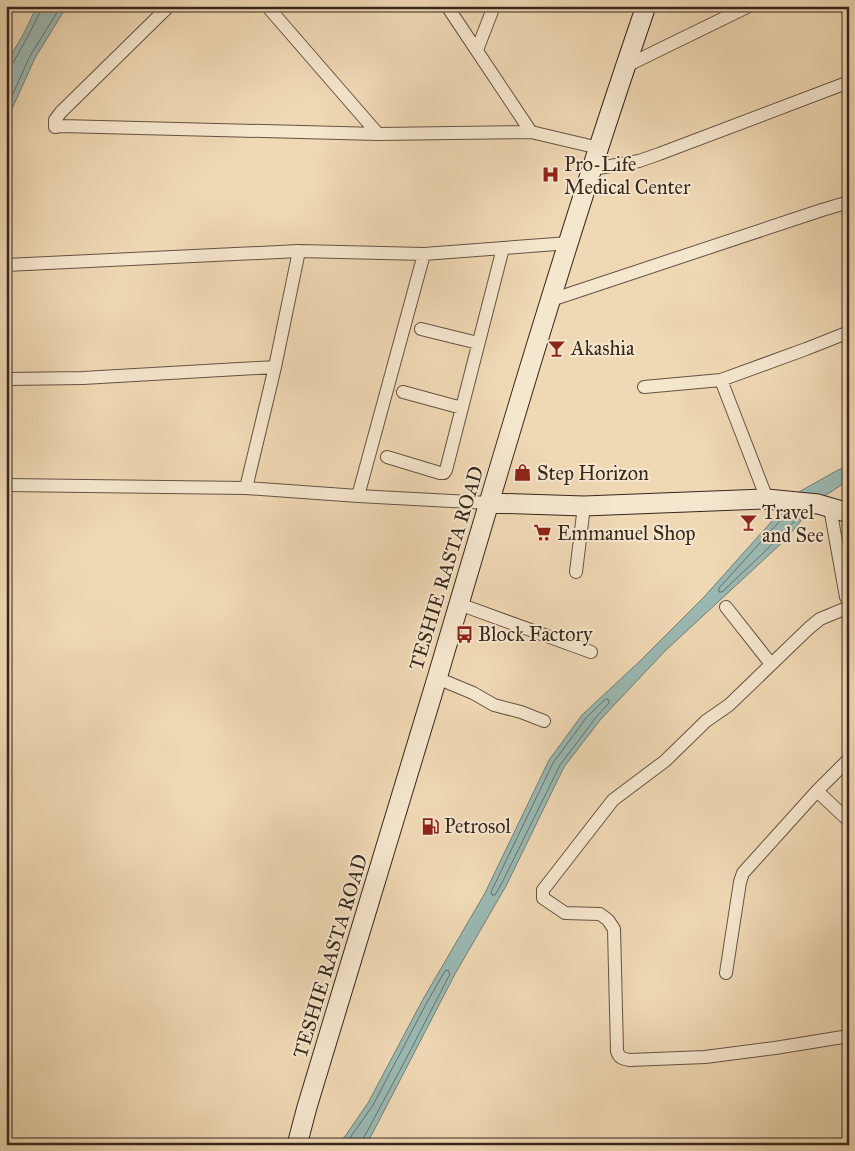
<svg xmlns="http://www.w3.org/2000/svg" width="855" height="1151" font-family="'IM FELL Great Primer',serif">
<rect width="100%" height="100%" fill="#efd8b4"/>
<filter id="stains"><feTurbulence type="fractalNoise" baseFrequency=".004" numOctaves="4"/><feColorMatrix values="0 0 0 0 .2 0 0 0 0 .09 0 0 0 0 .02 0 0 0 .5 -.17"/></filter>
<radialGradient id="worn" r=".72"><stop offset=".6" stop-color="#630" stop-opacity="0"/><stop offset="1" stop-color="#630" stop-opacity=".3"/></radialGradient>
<path fill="#9ab9b3" stroke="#727f77" d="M37,6H67L35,58L6,122V64L24,33Z
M849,466V480L820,499L797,493L838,470Z
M789,502L810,510L784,541L665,651L601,719L564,767L506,886L455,974L370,1138L365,1145H339L368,1103L422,1001L485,893L549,760L582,715L640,661L704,597Z"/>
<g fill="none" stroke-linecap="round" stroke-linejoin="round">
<path stroke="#687068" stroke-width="1" d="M6,66L10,65L13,63L28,36L41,10V6
M6,109L30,56L61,6
M788,512L719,588V592H722L780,537L800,515V513
M606,699L609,700V703L597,716L560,765L502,883L495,895H492L491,892L553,763L586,718Z
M345,1145L373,1105L426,1004L445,971L448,970L450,974L406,1059L362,1141V1145"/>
<defs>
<path id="street" d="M169,6L61,112L55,120V127L61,126L378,134L531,132L599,148
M267,6L378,134
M447,6L531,132
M477,50L494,6
M626,66L749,6
M593,166V169L639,161L659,154L849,82
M6,265L299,251L424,254L569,243
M551,300L822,210L849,202
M421,329L478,343
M6,379L83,378L275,367
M721,380L767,499
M644,387L721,380L806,349L849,332
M403,392L462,408
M387,457L440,473H444L446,470L503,248
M6,485L246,488L358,496L489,503
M246,488L275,367L299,251
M358,496L424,254
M830,508L846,597L849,602
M576,572L584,506
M459,604L591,652
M726,607L771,664
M849,607L820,619L809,628L729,705L706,721L665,761L613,800L543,890V898L565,913L600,914L608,920L614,929L617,1051C619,1058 623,1059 630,1060L705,1057L775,1048L849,1036
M437,678L473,693L494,705L521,712L544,721
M817,791L849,821
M726,973L740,882L743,873L817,791L849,759"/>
<path id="secondary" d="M489,503L584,506L767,499L818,504L842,511L849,512
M297,1145L307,1107C351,963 395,819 438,675C504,451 570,227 646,6"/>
</defs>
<use href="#street" stroke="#655342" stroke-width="14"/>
<use href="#secondary" stroke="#37271c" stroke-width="21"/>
<use href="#street" stroke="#f5e6ce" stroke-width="12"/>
<use href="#secondary" stroke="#f5e6ce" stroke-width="19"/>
</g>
<defs>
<symbol id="hospital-bare" viewBox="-9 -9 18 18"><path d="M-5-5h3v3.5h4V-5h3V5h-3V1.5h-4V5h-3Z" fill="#8f2418" stroke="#f5e6ce" stroke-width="2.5" paint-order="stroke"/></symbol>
<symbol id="bar-bare" viewBox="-9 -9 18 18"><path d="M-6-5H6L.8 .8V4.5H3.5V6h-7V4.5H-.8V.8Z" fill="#8f2418" stroke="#f5e6ce" stroke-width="2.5" paint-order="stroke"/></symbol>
<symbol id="shop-bare" viewBox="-9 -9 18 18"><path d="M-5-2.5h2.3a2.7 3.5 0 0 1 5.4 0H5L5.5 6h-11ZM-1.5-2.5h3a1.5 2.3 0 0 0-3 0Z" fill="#8f2418" stroke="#f5e6ce" stroke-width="2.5" paint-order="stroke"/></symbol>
<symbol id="supermarket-bare" viewBox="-9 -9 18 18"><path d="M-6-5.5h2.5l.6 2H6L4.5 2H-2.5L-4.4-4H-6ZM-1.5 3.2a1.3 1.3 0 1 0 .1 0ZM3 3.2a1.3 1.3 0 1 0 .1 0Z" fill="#8f2418" stroke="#f5e6ce" stroke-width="2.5" paint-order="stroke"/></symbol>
<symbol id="bus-bare" viewBox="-9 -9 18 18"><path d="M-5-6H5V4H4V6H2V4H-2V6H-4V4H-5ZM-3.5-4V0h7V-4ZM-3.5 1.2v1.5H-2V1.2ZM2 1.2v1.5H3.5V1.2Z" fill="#8f2418" stroke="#f5e6ce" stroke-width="2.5" paint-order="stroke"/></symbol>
<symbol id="fuel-bare" viewBox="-9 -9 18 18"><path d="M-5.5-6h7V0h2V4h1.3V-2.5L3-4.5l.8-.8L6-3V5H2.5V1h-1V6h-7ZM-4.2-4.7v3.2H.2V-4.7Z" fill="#8f2418" stroke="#f5e6ce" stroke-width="2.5" paint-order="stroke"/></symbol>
</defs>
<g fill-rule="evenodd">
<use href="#hospital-bare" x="538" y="162" width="25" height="25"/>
<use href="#bar-bare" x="544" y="336" width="25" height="25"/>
<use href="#shop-bare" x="510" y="460" width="25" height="25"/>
<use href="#bar-bare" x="736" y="510" width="25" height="25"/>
<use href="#supermarket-bare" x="530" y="520" width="25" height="25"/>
<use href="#bus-bare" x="452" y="622" width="25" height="25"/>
<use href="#fuel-bare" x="418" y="814" width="25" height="25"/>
</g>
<g text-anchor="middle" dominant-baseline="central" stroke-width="4" stroke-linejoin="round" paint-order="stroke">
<g font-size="20" fill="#37271c" stroke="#f5e6ce" text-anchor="start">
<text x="564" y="164">Pro-Life<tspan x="564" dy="23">Medical Center</tspan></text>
<text x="571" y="348">Akashia</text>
<text x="537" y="473">Step Horizon</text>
<text x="762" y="512">Travel<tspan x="762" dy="23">and See</tspan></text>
<text x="557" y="533">Emmanuel Shop</text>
<text x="478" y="634">Block Factory</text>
<text x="444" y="826">Petrosol</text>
</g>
<g font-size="20" fill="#37271c" stroke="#f5e6ce">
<text transform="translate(446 568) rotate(-73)">TESHIE RASTA ROAD</text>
<text transform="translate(330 956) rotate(-73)">TESHIE RASTA ROAD</text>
</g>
</g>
<rect width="855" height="1151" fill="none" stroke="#efd8b4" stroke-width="25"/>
<rect x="8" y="8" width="840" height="1136" fill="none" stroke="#37271c" stroke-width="2.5"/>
<rect x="12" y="12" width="830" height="1126" fill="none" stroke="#37271c"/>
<rect width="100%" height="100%" filter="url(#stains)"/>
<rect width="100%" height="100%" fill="url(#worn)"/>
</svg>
